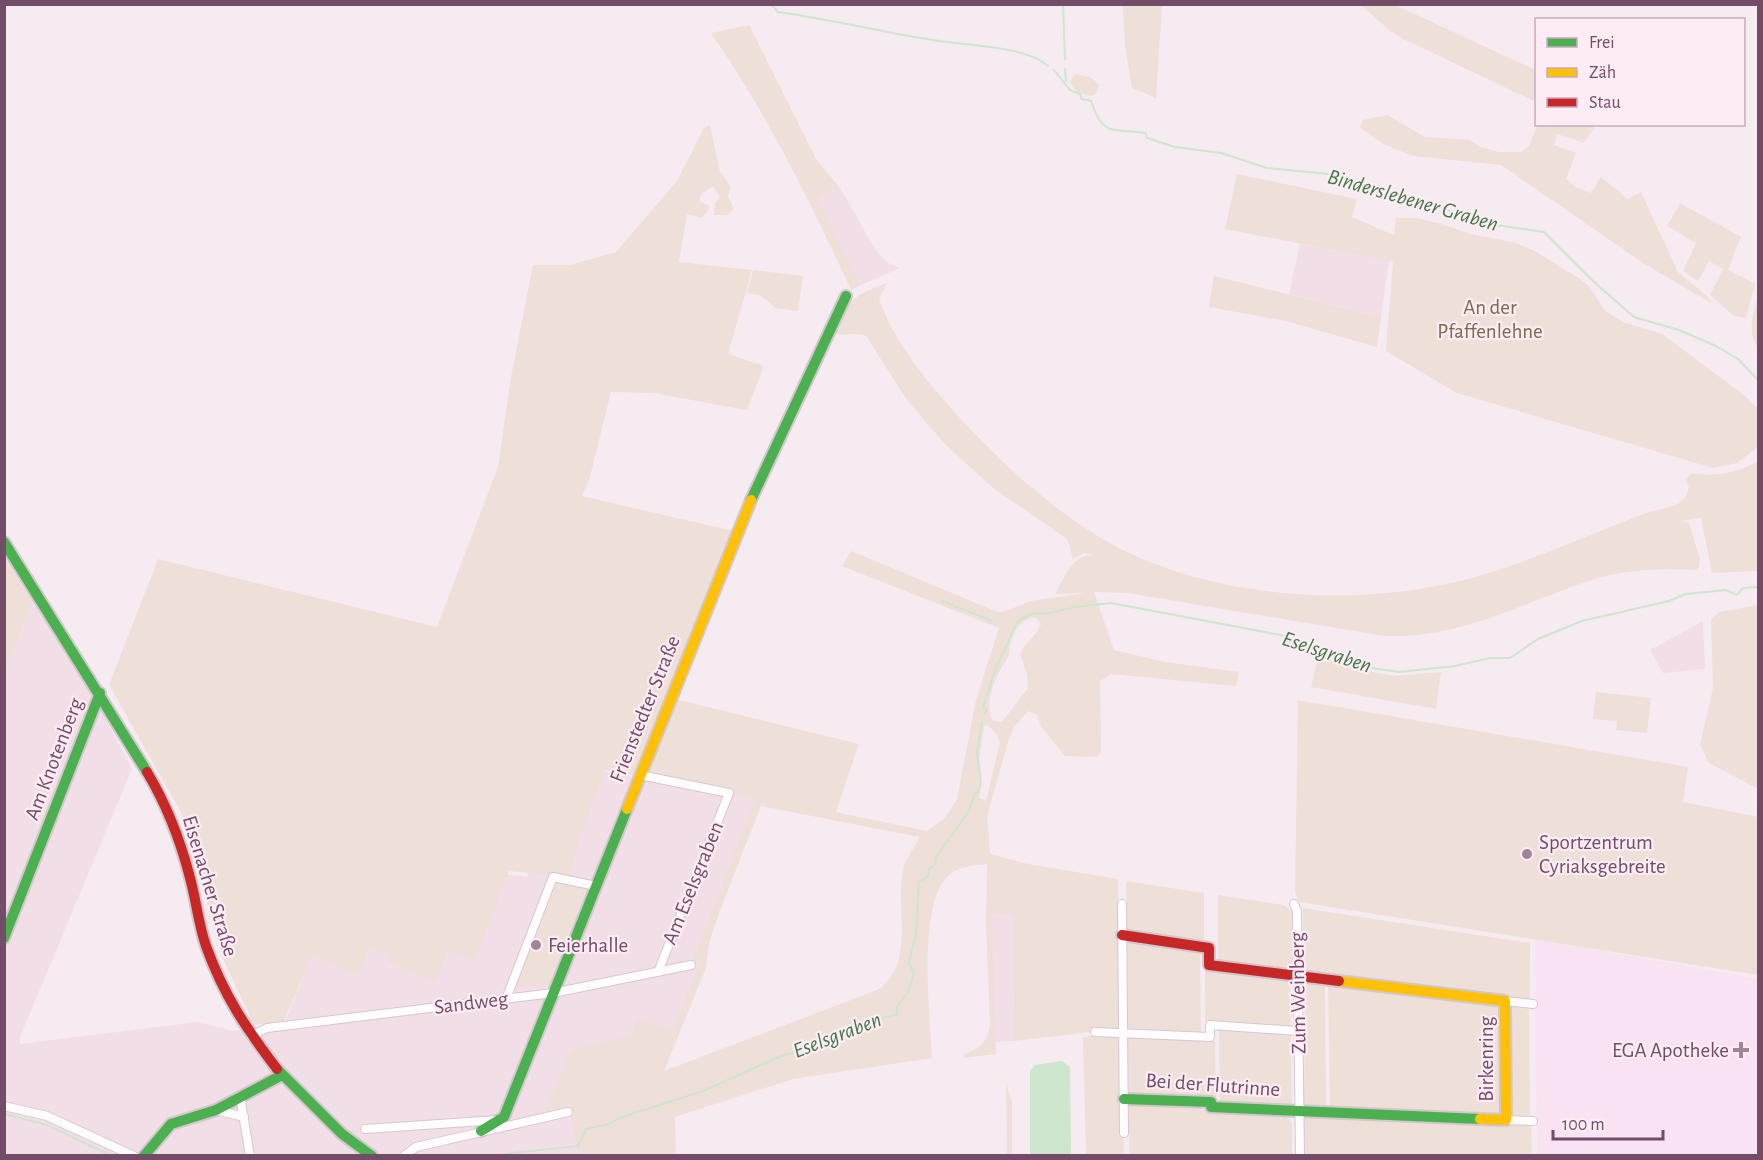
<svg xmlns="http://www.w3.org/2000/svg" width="1763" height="1160" font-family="'Alegreya Sans',sans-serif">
<rect width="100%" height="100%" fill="#f6ebf0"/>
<path fill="#f2dee7" d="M840,188L875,249L886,262L900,268L861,285L816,198Z
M1300,244L1389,261L1381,317L1289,294Z
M33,602L94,697L132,769L20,1037V1044L198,1022L233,1031L285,1022L352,856L527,877L568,764L644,779L757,795L691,963L701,961L673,1031L631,1035L545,1114L569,1107L579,1155L5,1156V671Z
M1703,621L1705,669L1663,673L1650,650Z
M991,914H1013L1014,1041L995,1042Z"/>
<path fill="#f9e2f2" d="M1535,939L1758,979V1155H1537Z"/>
<path fill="#eee0d8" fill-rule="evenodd" d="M1123,5H1162L1156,98L1132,88L1125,46Z
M1361,5H1395L1536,70V102L1403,39L1390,31Z
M749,25L816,159L840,188L817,198L861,285L851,290C810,201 767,114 711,33Z
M1075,74L1090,77L1100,85L1095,95C1086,98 1072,91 1070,81Z
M1387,115L1425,137L1469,140L1481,147L1499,152H1521L1529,146L1538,125H1596L1584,143L1557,134L1554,145L1576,153L1566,179L1576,187L1591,193L1601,177L1628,199L1641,192L1678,272L1708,297L1711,303L1643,263L1501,165L1413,156L1384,144L1360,128L1363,120Z
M710,125L720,172L731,187L728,196L734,209L728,215H714L715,203L720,197L713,186L702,193L699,201L709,206L708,211L702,218L687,214L679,262L752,270L728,354L764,366L747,410L653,393L611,392L590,477L582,496L733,531L667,697L859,744L836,812L927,831L945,818L957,799L976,700L999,628L842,566L851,551L1000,613L1031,601L1085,593L1055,594C1065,577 1071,555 1093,555L1084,553L1073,559L1067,539L993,488L945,444L907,400L866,336C853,331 843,337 831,333C849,301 851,296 887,283L879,299C898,352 941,398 979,438C1015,475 1056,511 1101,538C1204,599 1354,609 1468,579C1513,567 1555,549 1598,532C1613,526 1628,520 1643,514C1654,510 1669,509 1679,503C1686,499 1687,494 1689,487L1685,480L1692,473C1713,477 1739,473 1758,461V571L1712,573L1701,518L1682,521L1689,523L1700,559L1698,570C1666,568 1630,569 1598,578C1524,601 1464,639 1384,636L1128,593L1094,592L1114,650L1165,662L1239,672L1236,686L1111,674L1100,681L1101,753L1097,757L1065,756L1041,727L1037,715L1028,711L1014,727L1008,742L987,817L990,854L1028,864L1118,879V1029L1014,1041L1013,914H992L996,1054L964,1058V1054C979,1050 988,1041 990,1025L986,924L987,864C974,865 957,867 948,876C917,906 930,1017 932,1058L793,1079L675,1117L676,1155H579L569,1108L544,1114L571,1050L631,1035L638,1018L673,1030L700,961L691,963L755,799L605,770L576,849L571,877L509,871L475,961L448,950L435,982L388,962L391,955L370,947L358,974L312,956L284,1021L254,1025L223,959L182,814L109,685L158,559L437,627L498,467L511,377L533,265H570L616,252L677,181L704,128ZM1036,618L1041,624C1037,636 1024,642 1020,655L1027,674L1028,688L1002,722L992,720C983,699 999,671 1009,655C1009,640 1018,617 1036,618ZM988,725L997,735L1000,743L986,801L979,798L982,783L979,758L984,726ZM761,806L919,837C915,849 905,858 903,870C895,908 916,965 877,990L664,1071L706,968L709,943L719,913Z
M1237,174L1357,199L1352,217L1394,235L1396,218H1417L1442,224L1470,234L1513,242L1533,250L1580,279L1589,286L1605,311L1623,322L1662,334L1745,396L1758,409V447L1737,463L1713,468L1457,393L1386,351L1393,262L1225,229Z
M1680,203L1741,237L1728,270L1755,284L1746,318L1734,316L1710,295L1723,269L1709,261L1698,281L1683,271L1696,243L1667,226Z
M753,270L803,276L798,311L776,308L761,296L747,293Z
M1214,276L1381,317L1377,347L1286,321L1209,307Z
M1758,294V348C1746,330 1754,315 1758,294Z
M5,558L33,602L5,671Z
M1758,605V789L1709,763L1700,745L1713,688L1711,619L1720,612Z
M1319,654L1353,668L1394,676L1441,672L1436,709L1311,687Z
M1596,692L1651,698L1647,733L1616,730L1617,721L1593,719Z
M1298,700L1688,767L1683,802L1758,817V975L1299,902L1295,892Z
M556,880L587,888L549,983L515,987Z
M1126,881L1204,893V944L1127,934Z
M1218,895L1284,905L1292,912L1293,972L1218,963Z
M1303,908L1530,943V1001L1303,974Z
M1127,941L1200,949L1201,1034L1128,1028Z
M1205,967L1290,978L1291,1027L1205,1021Z
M1305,980L1325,984L1326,1107H1304Z
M1328,985L1502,1005V1112L1499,1116L1330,1109Z
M1510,1004L1529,1006L1530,1117H1511Z
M1219,1028L1291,1033L1292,1107L1220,1105Z
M1097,1035L1120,1036L1124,1155H1086L1083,1037Z
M1131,1035L1215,1041L1216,1098L1129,1094L1128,1038Z
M1006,1082L1012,1103V1155H1007Z
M1129,1101L1202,1104V1110L1280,1113V1119L1286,1116L1292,1123V1155H1129Z
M1304,1113L1531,1123L1532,1155H1305Z"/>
<path fill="#cde6cd" d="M1062,1061L1070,1067L1071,1153L1070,1155H1030V1071L1035,1065Z"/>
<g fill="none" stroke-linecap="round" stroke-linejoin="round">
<path stroke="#cde6cd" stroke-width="2" d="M771,4L778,12C830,19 881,32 933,40C965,46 1024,45 1048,66
M1063,4L1065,59
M1065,69L1066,81
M1054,70L1070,90L1080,94L1082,99L1091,101C1103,138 1113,128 1146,133L1147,138L1175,147L1221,153L1267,168L1339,175L1489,224L1544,232L1594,282L1634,317L1679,330L1716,346L1738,359L1758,380
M942,601L992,621
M984,714L987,710L983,707L995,670L1018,621L1034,613L1044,614L1076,607L1111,603L1286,636L1352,665L1399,672L1455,666L1490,658H1510L1538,639L1582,621L1669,601L1686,594L1726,590L1737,595L1743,588L1758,587
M5,1114L47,1125L112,1156
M486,1156L578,1146L586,1129L609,1124L619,1118L703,1091L779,1057L834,1040L849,1029L866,1022L897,1014V1007L908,992L914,973L909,963L916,934L919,882L928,877L929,869L935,865L936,857L969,811L975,794L978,792L981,783L977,752L982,723"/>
<defs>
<path id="street" d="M640,775L729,793L658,972
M1122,904L1124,1133
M1294,904L1297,911L1300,1156
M506,999L553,877L596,886
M1505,1001L1533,1004
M1095,1032L1210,1037V1025L1298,1031
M251,1036L267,1028L553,993L691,965
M240,1096L250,1156
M4,1106L47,1116L134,1156
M216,1110L244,1117
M1506,1120L1533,1121
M365,1129L498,1120
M404,1156L416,1147L568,1112"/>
<path id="fast" d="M751,500L846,296
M4,542L147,772
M4,938L100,693
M277,1069L342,1134L372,1156
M1124,1099L1211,1102V1107L1480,1119
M481,1131L504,1117L627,809
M144,1156L171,1124L216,1110L282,1075"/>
<path id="slow" d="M627,809L751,500
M1339,981L1505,1001L1506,1120L1480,1119"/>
<path id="jam" d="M147,772C165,802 180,840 189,874C196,898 198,923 206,946C224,996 246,1028 277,1069
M1122,935L1209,948V965L1339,981"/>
</defs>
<use href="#street" stroke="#d4c8cf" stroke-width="10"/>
<use href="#fast" stroke="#d3c7ce" stroke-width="14"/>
<use href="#slow" stroke="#d3c7ce" stroke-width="14"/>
<use href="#jam" stroke="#d3c7ce" stroke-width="14"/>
<use href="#street" stroke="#fefcfd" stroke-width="8"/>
<use href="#fast" stroke="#4caf50" stroke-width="10"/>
<use href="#slow" stroke="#ffc107" stroke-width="10"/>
<use href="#jam" stroke="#c62828" stroke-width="10"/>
</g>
<g fill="#a18498" stroke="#feecf4" stroke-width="2">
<circle cx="1527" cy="854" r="6"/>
<circle cx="536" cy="945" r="6"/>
<path d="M1738 1041h6v6h6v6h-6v6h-6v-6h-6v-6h6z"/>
</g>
<g text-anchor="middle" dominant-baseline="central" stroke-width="4.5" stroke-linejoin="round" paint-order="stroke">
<g font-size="21" fill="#7e6a47" stroke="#feecf4">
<text x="1490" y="307">An der<tspan x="1490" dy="24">Pfaffenlehne</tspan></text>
</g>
<g font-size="21" fill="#734c68" stroke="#feecf4">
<text transform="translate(645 709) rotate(-68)">Frienstedter Straße</text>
<text transform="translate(54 759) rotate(-69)">Am Knotenberg</text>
<text transform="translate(693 883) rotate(-68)">Am Eselsgraben</text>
<text transform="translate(210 886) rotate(73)">Eisenacher Straße</text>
<text transform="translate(1298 993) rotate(-91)">Zum Weinberg</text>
<text transform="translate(471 1003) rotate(-7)">Sandweg</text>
<text transform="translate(1486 1059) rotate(-90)">Birkenring</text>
<text transform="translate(1213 1085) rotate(4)">Bei der Flutrinne</text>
</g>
<g font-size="21" fill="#734c68" stroke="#feecf4" text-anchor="start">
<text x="1539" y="842">Sportzentrum<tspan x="1539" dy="24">Cyriaksgebreite</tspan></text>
<text x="548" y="945">Feierhalle</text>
<text x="1729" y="1050" text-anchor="end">EGA Apotheke</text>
</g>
<g font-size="22" font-style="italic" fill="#407846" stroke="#feecf4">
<text transform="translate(1413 200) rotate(16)">Binderslebener Graben</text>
<text transform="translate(1327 652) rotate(18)">Eselsgraben</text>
<text transform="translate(837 1035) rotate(-21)">Eselsgraben</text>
</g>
</g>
<rect width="1763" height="1160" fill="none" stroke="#734c68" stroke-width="12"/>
<rect x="1535" y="18" width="210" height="108" fill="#feecf4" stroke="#c6acbc" stroke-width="1.5"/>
<rect x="1547" y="38" width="30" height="9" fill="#4caf50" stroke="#c6acbc" stroke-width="1.5"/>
<text x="1589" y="48" font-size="18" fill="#734c68">Frei</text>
<rect x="1547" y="68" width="30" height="9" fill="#ffc107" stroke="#c6acbc" stroke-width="1.5"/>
<text x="1589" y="78" font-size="18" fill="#734c68">Zäh</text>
<rect x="1547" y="98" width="30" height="9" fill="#c62828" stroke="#c6acbc" stroke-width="1.5"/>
<text x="1589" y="108" font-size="18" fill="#734c68">Stau</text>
<path d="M1553 1130v9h110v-9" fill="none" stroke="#734c68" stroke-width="3"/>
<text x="1562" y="1130" font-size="18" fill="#734c68" stroke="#feecf4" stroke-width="4.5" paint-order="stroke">100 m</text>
</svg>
